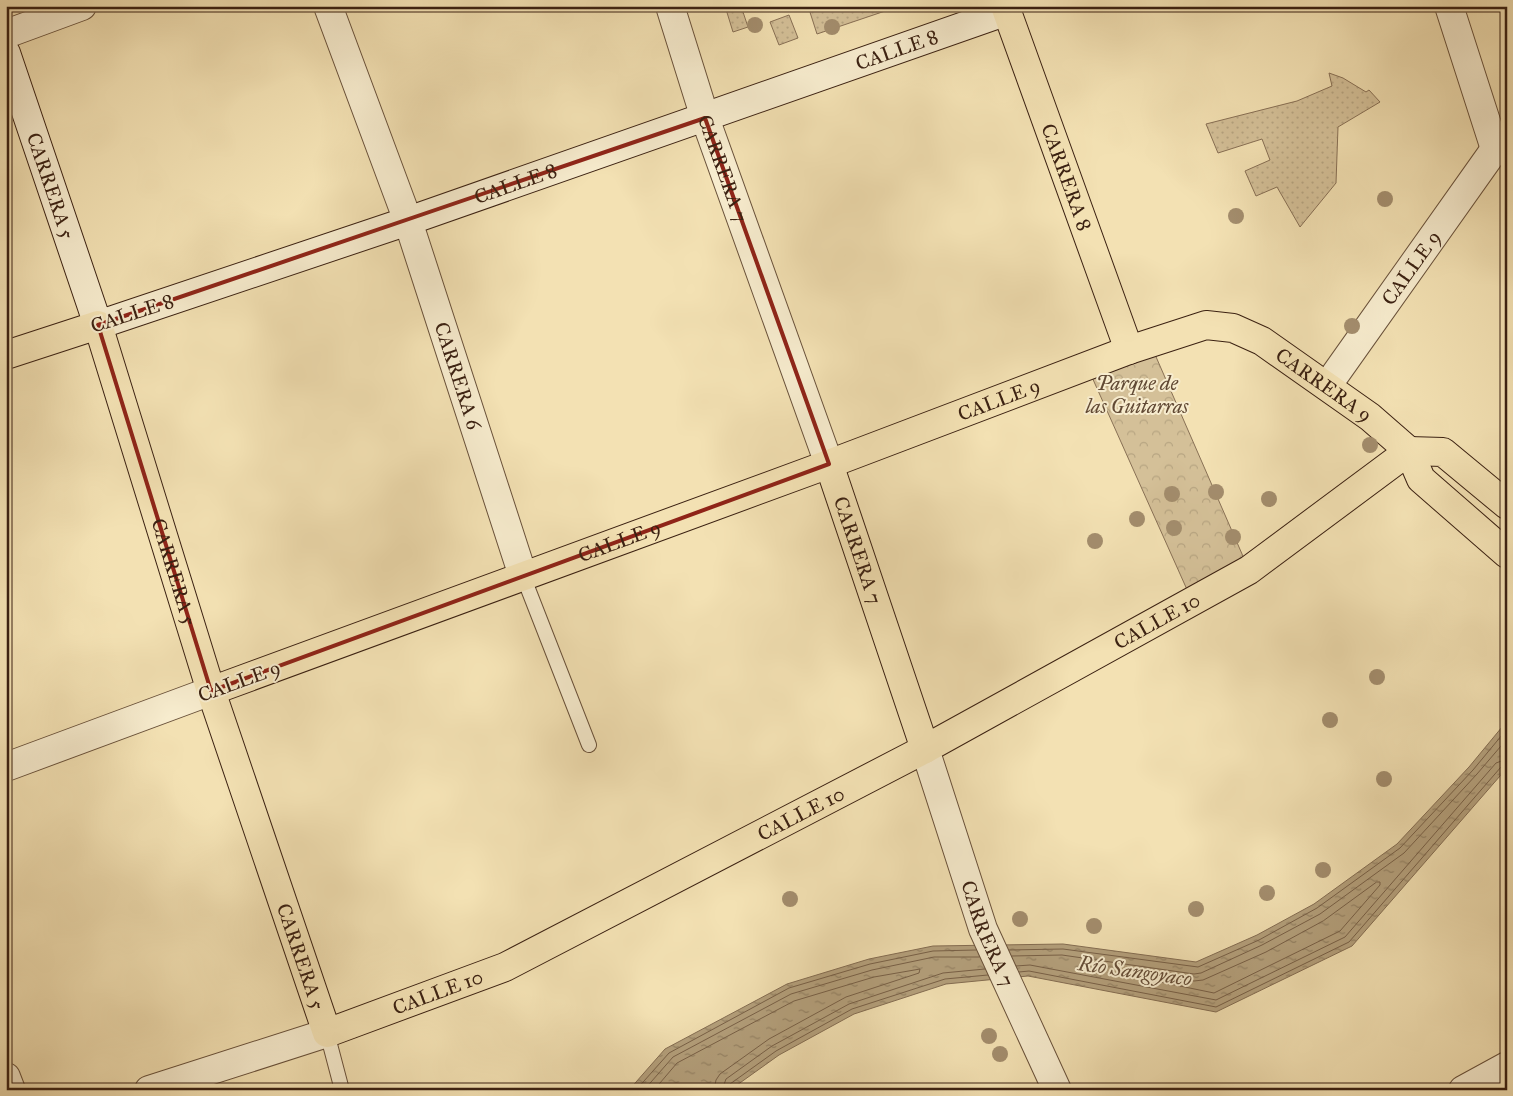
<svg xmlns="http://www.w3.org/2000/svg" width="1513" height="1096" font-family="'IM FELL Great Primer',serif">
<defs>
<pattern id="grass-dots" width="8" height="8" patternUnits="userSpaceOnUse" patternTransform="scale(1.25)"><rect width="8" height="8" fill="#d4c098"/><path d="M2 2h.1M6 6h.1" fill="none" stroke="#b7a582" stroke-width="1.8" stroke-linecap="round"/></pattern>
<pattern id="park-crowns" width="20" height="18" patternUnits="userSpaceOnUse" patternTransform="scale(1.25)"><rect width="20" height="18" fill="#d4c098"/><path d="M2 6a3 3 0 1 1 6 0M12 15a3 3 0 1 1 6 0" fill="none" stroke="#b7a582"/></pattern>
<pattern id="water-ripples" width="26" height="14" patternUnits="userSpaceOnUse" patternTransform="scale(1.25)"><rect width="26" height="14" fill="#b4a07c"/><path d="M2 4q2-2 4 0t4 0M15 11q2-2 4 0t4 0" fill="none" stroke="#948264"/></pattern>
</defs>
<rect width="100%" height="100%" fill="#f3e1b3"/>
<filter id="stains"><feTurbulence type="fractalNoise" baseFrequency=".004" numOctaves="4"/><feColorMatrix values="0 0 0 0 .2 0 0 0 0 .09 0 0 0 0 .02 0 0 0 .5 -.17"/></filter>
<radialGradient id="worn" r=".72"><stop offset=".6" stop-color="#630" stop-opacity="0"/><stop offset="1" stop-color="#630" stop-opacity=".3"/></radialGradient>
<path fill="url(#grass-dots)" stroke="#887055" d="M725,6H741L748,27L733,32Z
M808,6H900L817,34Z
M789,15L798,38L779,45L770,22Z
M1329,73L1343,78L1366,92L1369,90L1380,102L1338,127L1336,183L1300,227L1277,187L1256,196L1245,171L1270,160L1262,139L1218,153L1206,124L1297,101L1332,86Z"/>
<path fill="url(#park-crowns)" stroke="#887055" d="M1150,343L1249,570L1193,603L1087,366Z"/>
<path fill="url(#water-ripples)" stroke="#846d52" d="M1507,721V768L1352,946L1216,1012L1028,976L946,984L854,1014L779,1055L730,1090H629L665,1049L787,984L869,959L933,946L1063,944L1196,962L1257,935L1314,904L1397,844L1469,767Z"/>
<g fill="none" stroke-linecap="round" stroke-linejoin="round">
<path stroke="#786047" stroke-width="1" d="M1377,882H1380V885L1340,931L1214,993L1141,978L1143,974L1194,981L1203,980L1266,952L1323,921Z
M1009,950L1063,949L1198,967L1259,940L1317,908L1400,848L1473,770L1507,729
M1012,956L1062,955L1194,974L1201,973L1262,945L1320,914L1404,853L1477,774L1507,739
M1016,966L1030,965L1216,1000L1345,937L1496,763L1507,759
M1019,972L1029,971L1216,1007L1349,942L1501,767L1507,765
M636,1090L669,1053L789,988L870,964L933,951L976,950
M644,1090L673,1057L791,994L872,970L934,957H979
M654,1090L677,1063L794,1001L874,977L920,969L919,973L846,997L769,1039L720,1074L716,1080L714,1090
M722,1090L726,1079L772,1046L849,1004L943,973L985,969
M728,1090L730,1084L776,1051L852,1009L945,979L988,975"/>
<defs>
<path id="service" d="M523,576L589,745
M327,1033L342,1090"/>
<g id="minor">
<path id="s1" d="M328,6L408,221L523,576"/>
<path id="s2" d="M670,6L705,118L829,464"/>
<path d="M1449,6L1495,149"/>
<path d="M6,34L82,6"/>
<path id="s3" d="M1327,386L1495,149"/>
<path d="M6,767L211,691"/>
<path d="M149,1090L327,1033"/>
</g>
<g id="tertiary">
<path id="s4" d="M925,749L983,929L1057,1090"/>
<path d="M6,1077L11,1090"/>
<path d="M1463,1090L1507,1066"/>
</g>
<g id="secondary">
<path id="s5" d="M6,53L98,325L408,221L1007,11"/>
</g>
<g id="primary">
<path id="s6" d="M1005,6L1129,350"/>
<path id="s7" d="M6,355L98,325L211,691L327,1033L505,967L925,749L1249,570L1409,451"/>
<path d="M1409,451L1443,452L1507,505"/>
<path id="s8" d="M829,464L925,749"/>
<path id="s9" d="M211,691L829,464L1129,350L1206,325L1233,328L1262,341L1370,417L1409,451L1421,479L1507,554"/>
</g>
</defs>
<use href="#service" stroke="#69513a" stroke-width="16"/>
<use href="#minor" stroke="#69513a" stroke-width="30"/>
<use href="#tertiary" stroke="#69513a" stroke-width="30"/>
<use href="#secondary" stroke="#3b2112" stroke-width="30"/>
<use href="#primary" stroke="#3b2112" stroke-width="30"/>
<use href="#service" stroke="#f7ecce" stroke-width="14"/>
<use href="#minor" stroke="#f7ecce" stroke-width="28"/>
<use href="#tertiary" stroke="#f7ecce" stroke-width="28"/>
<use href="#secondary" stroke="#f7ecce" stroke-width="28"/>
<use href="#primary" stroke="#f3e1b3" stroke-width="28"/>
</g>
<g fill="#a38d6d">
<circle cx="755" cy="25" r="8"/>
<circle cx="832" cy="27" r="8"/>
<circle cx="1385" cy="199" r="8"/>
<circle cx="1236" cy="216" r="8"/>
<circle cx="1352" cy="326" r="8"/>
<circle cx="1370" cy="445" r="8"/>
<circle cx="1216" cy="492" r="8"/>
<circle cx="1172" cy="494" r="8"/>
<circle cx="1269" cy="499" r="8"/>
<circle cx="1137" cy="519" r="8"/>
<circle cx="1174" cy="528" r="8"/>
<circle cx="1233" cy="537" r="8"/>
<circle cx="1095" cy="541" r="8"/>
<circle cx="1377" cy="677" r="8"/>
<circle cx="1330" cy="720" r="8"/>
<circle cx="1384" cy="779" r="8"/>
<circle cx="1323" cy="870" r="8"/>
<circle cx="1267" cy="893" r="8"/>
<circle cx="790" cy="899" r="8"/>
<circle cx="1196" cy="909" r="8"/>
<circle cx="1020" cy="919" r="8"/>
<circle cx="1094" cy="926" r="8"/>
<circle cx="989" cy="1036" r="8"/>
<circle cx="1000" cy="1054" r="8"/>
</g>
<path fill="none" stroke="#8f2418" stroke-width="4" stroke-linejoin="round" d="M705,118L829,464L211,691L98,325Z"/>
<g text-anchor="middle" dominant-baseline="central" stroke-width="4" stroke-linejoin="round" paint-order="stroke">
<g font-size="20" fill="#3b2112" stroke="#f7ecce">
<text stroke="none"><textPath href="#s5" startOffset="1132">CALLE 8</textPath></text>
<text stroke="none"><textPath href="#s2" startOffset="171">CARRERA 7</textPath></text>
<text stroke="none"><textPath href="#s6" startOffset="182">CARRERA 8</textPath></text>
<text stroke="none"><textPath href="#s5" startOffset="728">CALLE 8</textPath></text>
<text stroke="none"><textPath href="#s5" startOffset="140">CARRERA 5</textPath></text>
<text stroke="none"><textPath href="#s3" startOffset="145">CALLE 9</textPath></text>
<text transform="translate(132 313) rotate(-18)">CALLE 8</text>
<text stroke="none"><textPath href="#s1" startOffset="392">CARRERA 6</textPath></text>
<text stroke="none"><textPath href="#s9" startOffset="1195">CARRERA 9</textPath></text>
<text stroke="none"><textPath href="#s9" startOffset="840">CALLE 9</textPath></text>
<text stroke="none"><textPath href="#s9" startOffset="435">CALLE 9</textPath></text>
<text stroke="none"><textPath href="#s8" startOffset="91">CARRERA 7</textPath></text>
<text stroke="none"><textPath href="#s7" startOffset="355">CARRERA 5</textPath></text>
<text stroke="none"><textPath href="#s7" startOffset="1769">CALLE 10</textPath></text>
<text transform="translate(239 681) rotate(-20)">CALLE 9</text>
<text stroke="none"><textPath href="#s7" startOffset="1364">CALLE 10</textPath></text>
<text stroke="none"><textPath href="#s4" startOffset="195">CARRERA 7</textPath></text>
<text stroke="none"><textPath href="#s7" startOffset="760">CARRERA 5</textPath></text>
<text stroke="none"><textPath href="#s7" startOffset="959">CALLE 10</textPath></text>
</g>
<g font-size="20" font-style="italic" fill="#614934" stroke="#f7ecce">
<text x="1137" y="383">Parque de<tspan x="1137" dy="23">las Guitarras</tspan></text>
</g>
<g font-size="21" font-style="italic" fill="#654d37" stroke="#f7ecce">
<text transform="translate(1135 971) rotate(8)">Río Sangoyaco</text>
</g>
</g>
<rect width="1513" height="1096" fill="none" stroke="#f3e1b3" stroke-width="25"/>
<rect x="8" y="8" width="1498" height="1081" fill="none" stroke="#3b2112" stroke-width="2.5"/>
<rect x="12" y="12" width="1488" height="1071" fill="none" stroke="#3b2112"/>
<rect width="100%" height="100%" filter="url(#stains)"/>
<rect width="100%" height="100%" fill="url(#worn)"/>
</svg>
